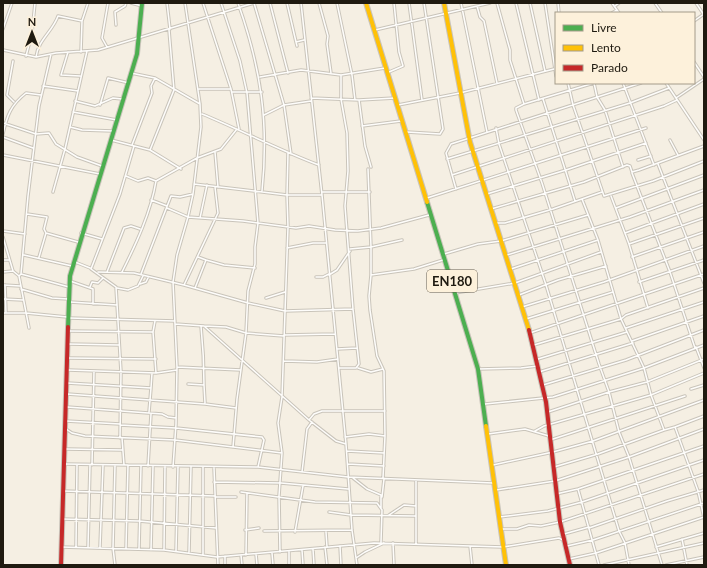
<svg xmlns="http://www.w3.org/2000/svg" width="707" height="568" font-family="Lato,sans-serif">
<rect width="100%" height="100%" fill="#f5efe3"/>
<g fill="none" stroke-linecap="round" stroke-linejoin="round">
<defs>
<path id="street" d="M131,3L142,6
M167,3L170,29
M203,3L231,89L239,129
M221,3L240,61L247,93L258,223L255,247V264L248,291L246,333L237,399L233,447
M238,3C261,68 269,123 262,191
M254,3L284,105L291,154
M270,3L288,73
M287,3L296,42L304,40
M301,3L322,195
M319,3L328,36L327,44L331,73
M337,3L352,75L355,100
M409,3L422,100
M461,3L487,132
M497,3L510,50V60L524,104L594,83
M516,3L539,100
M530,3L545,71
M545,3L556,76
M558,3L559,13
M612,3L619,13
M655,3L662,13
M696,3L704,15
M477,6L480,17L484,21L497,83
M615,6L619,3
M612,13L617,10
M694,21L704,14
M116,25L115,12L125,6L126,3
M3,29L12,3
M375,30L490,3
M296,42L297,46
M107,47L102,38L108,3
M3,50L36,57L56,53L98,50L254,3
M68,52L61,75L80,76
M81,52L82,21L88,3
M26,56L32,33L35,3
M36,57C38,40 53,31 58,16L82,21
M13,61L7,95L14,102
M694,62L704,77
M389,72L403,66L399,52L394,3
M131,73L155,78L200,104
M260,77L301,70L341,75L385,68
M568,83L573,105L604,196L653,181L704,161
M594,83L597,97L605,110L623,167
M623,83L654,165
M666,83L704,140
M43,86L78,91
M199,89H231
M232,92H262
M311,98L359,100L395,98
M676,98L704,79
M543,99L575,201
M359,100L365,146L371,167
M75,101L95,106L113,98L122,99
M524,104L516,108V110L542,183L599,364L609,392L619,432L629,457L662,565
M100,105L108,78L129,83
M398,105L460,93L554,69
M73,112L117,120
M202,114C241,130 279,150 319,165
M264,115L284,105L311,101
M3,123L36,134L49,133L56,144L77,157L102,166
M362,126L401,121
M70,127L82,130L113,131
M496,128L499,144L546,285L619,531L625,543L629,565
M407,132L440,134L443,129L424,3
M3,134C7,115 11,105 26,93L41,95
M3,137L33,148
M111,140L150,150L181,169
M670,140L678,155
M132,145L152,93L151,86L155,78
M150,150L174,90L169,30
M215,152L218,187
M288,153L287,195H322L346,444L352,530L357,565
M3,155L100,174
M447,159L630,103L669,88
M638,160L651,156
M658,164L704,283
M632,173L670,272L695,348
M452,175L664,106L677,100
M126,176L138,181L148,178L156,181L197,158L221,149L237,129
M194,184L287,195L288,227L282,397L278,423L282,453L279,496L280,552
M456,189L446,153L451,144L641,83
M53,192L65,149L87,51
M322,192H370
M487,194L566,170L646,143
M611,196L629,244L648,308
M427,198L646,128
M582,199L598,240L621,319L644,368L651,395L664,430L675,427L698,491L704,518
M151,200L167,206
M167,208L188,217L243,221L296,228L309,226L335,230L358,231L381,228L429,215
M616,208L704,175
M491,209L584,182L627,165L630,166L632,172L639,170L704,146
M27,214L47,217L44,229L46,233L39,257
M200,218L207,185
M496,223H505L553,209L602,192
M3,231L25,234
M46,233L78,242
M81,233L102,239
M625,233L704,204
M3,237L13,271L19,276
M629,244L704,218
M287,248L313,243H326
M350,249L371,247L368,169
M444,254L478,244L501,241L588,215
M24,255L72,266
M507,255L630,217L704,190
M632,257L704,232
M3,260H9
M206,260L224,265L255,268
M75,262L90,268
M511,269L598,240
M3,272L13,271
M98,272L134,273L184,285L248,303L285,311L353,309
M107,272L124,228L131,226L140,229
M122,272C136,244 151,212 156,181
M21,274L69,287
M141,274L171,196L180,197L193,194
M329,275L337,270L350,251
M371,275L414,269L443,260
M316,277H323L329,274
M70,281L93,289V304
M639,282L704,260
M140,284L146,282L148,278
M3,285L20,286
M5,285L6,313
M184,285L218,213L215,187
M90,287L92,282L98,283L103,278
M117,288L128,290L138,286L143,276
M195,288L206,260L198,257
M21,289L52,298L68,299
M455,293L515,283L601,252
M519,295L558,280L606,266
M266,298L285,292
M3,299L23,300
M70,302L117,305
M522,307L604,282L704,246
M3,313H26
M26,313L67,317
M69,318L175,321
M526,319L613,292
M155,321L153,332L156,373
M175,324L204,326L309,420L336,441L346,444
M204,326L226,327L246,333L284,336
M29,328L19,276L21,274L28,196L39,106L51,54
M626,328L704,302
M69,331L153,332
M530,333L704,274
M284,335L335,334
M632,341L704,316
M68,344L119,345
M534,345L621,319L626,315L704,288
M696,347L704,368
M337,349L357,348
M68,358L156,359
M538,359L627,332
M284,361L317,362L338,359
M177,367L241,370
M339,368H356L359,364L353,309L345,206L348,171L347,133L341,99V75
M358,368L371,372L383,369
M478,369L521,368L538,366
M68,370L156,373L177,370
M539,372L633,343
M67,383L151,388L149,412
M188,384L204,385C204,365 203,346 201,326
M204,385L205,403
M543,385L626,360L704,330
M151,388L152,373
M691,389L704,385
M67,394L205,404L236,408
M485,404L553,397L644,368L704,345
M67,407L162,414L168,417L176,418
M548,412L609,392L647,382L704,359
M309,420L314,414L322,411H385
M66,421L120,424
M120,425L176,428L262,437L264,440L258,467
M675,427L704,416
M66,429L72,433L85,436L175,440L282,453
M535,431L544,426L651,395L704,373
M488,434L525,429L549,436
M345,437L369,434L385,436
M120,438L121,372L116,287L91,269L120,194L134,146
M122,438L124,465
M550,440L685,396
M66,449L122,450
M347,451L384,453
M64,464L258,467L348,477L493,483
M348,464L384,466
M92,465L94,371
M493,465L553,452L593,441L704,400
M148,466L151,414
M173,467L176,424L177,367L173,282L177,255L188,217L193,194L201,127L200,104L185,3
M554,467L598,454L664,430
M214,468L218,565
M302,472L307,429L312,422
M353,478L367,489L381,495V508
M383,478L385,436L384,371L377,356L370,310L369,296L371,275V247L402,240
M416,480V544
M214,482L281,483L348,489
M578,489L599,565
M496,490L555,481L629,457L704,429
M63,491L215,496
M241,492L315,502L377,503L382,510L381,542
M556,494L578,489L704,446
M215,497H236
M382,497L384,479
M329,512L351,515L415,516
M389,515L404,505L416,506
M499,517L548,511L582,502L704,460
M62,519L139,521L216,528
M589,528L667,501L704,490
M501,529H517L529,525L541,526L560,522L704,474
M245,530L259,528
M264,531L352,530
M295,532L303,486
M326,532L327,547
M564,534L589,527
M682,539L687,565
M393,543L394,565
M340,546L341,565
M470,546L472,565
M567,546L593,540L704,503
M61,547L164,550L217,557L374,543L503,547L559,538L563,540
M76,547L77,465
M88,547L90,465
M100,547L103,465
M325,547L327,565
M656,547L704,533
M126,548L128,465
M139,549L141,466
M313,549L314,565
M151,550L153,466
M164,550L165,466
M302,550L303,565
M176,551L178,467
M289,551V565
M189,552L191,467
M272,553L273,565
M203,554V467
M256,554L257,565
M241,555L242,565
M246,555L247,493
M225,556V565
M356,558L365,552L384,543
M569,559L596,553L704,517
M115,565L113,548L115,465
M604,565L704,543
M666,565L704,557"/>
<path id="fast" d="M427,202L478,369L486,426
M68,327L70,276L137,54L142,3"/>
<path id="slow" d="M366,3L427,202
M444,3L470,142L529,330
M486,426L506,565"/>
<path id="jam" d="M529,330L546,402L560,522L570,565
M61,565L68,327"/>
</defs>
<use href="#street" stroke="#c9c4ba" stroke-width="3.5"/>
<use href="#fast" stroke="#c9c4ba" stroke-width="6"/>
<use href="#slow" stroke="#c9c4ba" stroke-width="6"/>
<use href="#jam" stroke="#c9c4ba" stroke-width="6"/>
<use href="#street" stroke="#fefdfb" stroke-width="1.5"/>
<use href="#fast" stroke="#4caf50" stroke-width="4"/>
<use href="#slow" stroke="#ffc107" stroke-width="4"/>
<use href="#jam" stroke="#c62828" stroke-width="4"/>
</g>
<g text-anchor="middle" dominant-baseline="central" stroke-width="3" stroke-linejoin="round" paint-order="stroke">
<rect fill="#fdf1db" stroke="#625a4d" stroke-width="1" x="427" y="270" width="50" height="22" rx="3"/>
<g font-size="13" font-weight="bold" fill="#1f1a10">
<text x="452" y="281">EN180</text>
</g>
</g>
<rect width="707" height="568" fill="none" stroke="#1f1a10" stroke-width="8"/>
<rect x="555" y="12" width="140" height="72" fill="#fdf1db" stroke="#a49b8a"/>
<rect x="563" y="25" width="20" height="6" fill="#4caf50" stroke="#a49b8a"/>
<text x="591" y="32" font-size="12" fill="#1f1a10">Livre</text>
<rect x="563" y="45" width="20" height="6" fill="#ffc107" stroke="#a49b8a"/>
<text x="591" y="52" font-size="12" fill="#1f1a10">Lento</text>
<rect x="563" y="65" width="20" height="6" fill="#c62828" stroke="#a49b8a"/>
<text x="591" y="72" font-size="12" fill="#1f1a10">Parado</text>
<g transform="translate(32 32)" stroke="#fdf1db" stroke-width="3" paint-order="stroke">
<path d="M0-3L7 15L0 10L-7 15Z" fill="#1f1a10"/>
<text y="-6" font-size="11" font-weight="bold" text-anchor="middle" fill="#1f1a10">N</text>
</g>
</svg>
